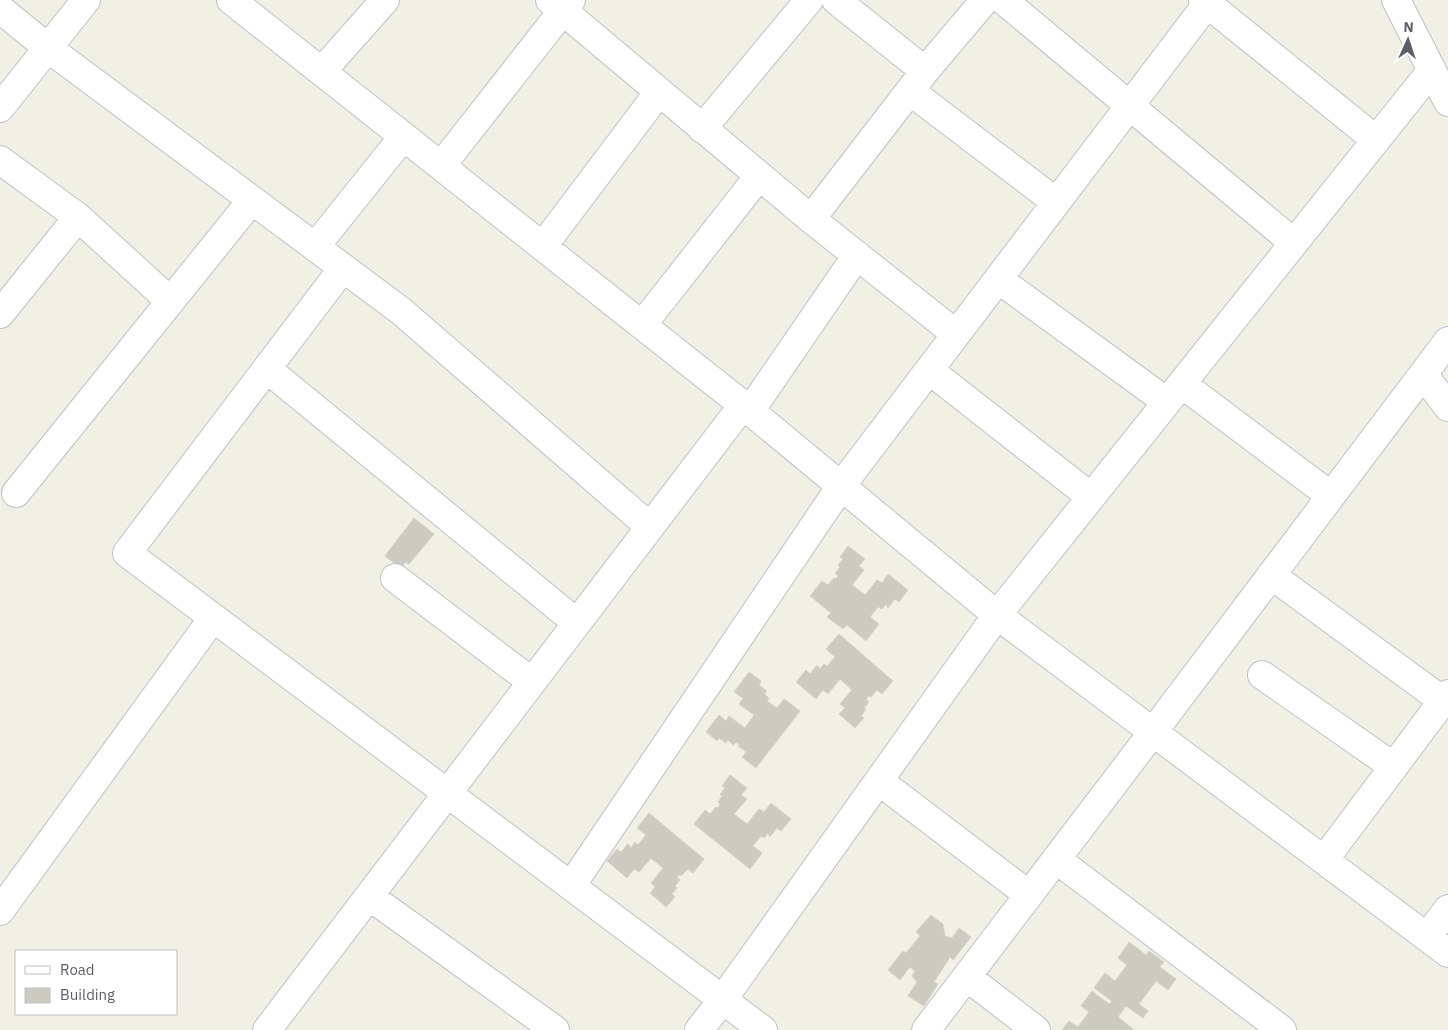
<svg xmlns="http://www.w3.org/2000/svg" width="1448" height="1030" font-family="'IBM Plex Sans',sans-serif">
<rect width="100%" height="100%" fill="#f0f0e5"/>
<path fill="#cbcbc2" stroke="#d6d4c3" d="M414,518L434,534L409,564L405,562L402,569L385,556Z
M848,546L865,559L859,566L864,570L852,585L865,595L877,580L882,583L888,574L908,590L899,602L895,599L888,608L886,604L882,609L878,607L870,617L879,624L866,641L847,625L843,629L827,617L831,613L810,596L822,581L828,585L834,578L835,579L838,576L835,573L840,567L838,565L843,559L840,557Z
M839,634L893,681L882,694L877,690L871,697L869,696L866,699L869,702L864,708L866,709L861,716L864,718L855,728L839,714L845,708L840,704L852,690L840,679L828,694L823,690L816,699L796,682L806,670L810,674L817,665L820,669L824,664L827,666L835,657L826,649Z
M749,672L761,681L759,685L767,691L764,694L769,698L767,701L777,708L784,699L800,711L756,768L742,757L746,752L738,746L740,745L736,742L733,745L728,740L726,743L719,738L717,741L706,732L719,715L726,721L729,716L745,728L754,715L739,704L743,698L734,692Z
M730,775L747,788L741,795L747,799L734,814L747,824L759,809L764,812L771,803L791,819L781,831L777,828L770,837L768,833L764,838L761,836L753,846L762,853L750,869L694,824L705,810L710,814L716,807L718,808L720,804L718,802L722,796L720,794L725,788L722,786Z
M649,813L704,859L693,873L688,869L681,876L680,874L677,878L680,880L675,886L677,888L672,894L675,897L666,907L650,893L655,887L651,883L663,868L651,858L639,872L634,869L627,878L607,861L617,849L621,852L628,844L631,848L635,842L638,845L646,835L637,828Z
M931,915L943,924L945,936L952,938L959,928L971,937L953,960L950,957L934,982L938,984L924,1006L908,996L917,982L912,976L915,971L910,967L900,980L888,970L903,951L906,953L920,936L916,932Z
M1129,942L1146,955L1149,951L1164,962L1160,967L1176,979L1168,990L1156,981L1139,1004L1148,1011L1143,1018L1126,1006L1118,1017L1134,1030H1062L1069,1021L1078,1027L1089,1012L1081,1006L1092,991L1109,1004L1112,1001L1094,988L1105,973L1115,981L1127,965L1118,958Z"/>
<g fill="none" stroke-linecap="round" stroke-linejoin="round">
<defs>
<path id="minor" d="M231,0L743,405L997,615L1153,732L1448,341
M550,0L811,219L925,71
M836,0L925,71L985,0
M1003,0L1294,243
M1203,0L1376,140
M1396,0L1448,102
M0,9L48,48L401,311L650,527
M322,71L385,0
M910,91L1056,202
M0,108L86,0
M702,129L809,0
M0,160L78,217
M441,166L571,0
M811,219L956,334
M543,246L659,92
M315,247L403,137
M343,268L127,553L763,1030
M998,279L1167,402
M0,314L78,217L170,301
M642,325L759,176
M267,369L577,623
M929,370L1091,497
M1423,374L1448,407
M1182,384L1331,496
M750,411L857,255
M16,493L252,200
M1271,575L1443,701
M395,578L532,682
M1262,675L1394,767
M879,781L1029,895
M1056,859L1282,1030
M1324,860L1448,694
M571,886L841,486L1210,0
M369,896L555,1030
M0,911L213,618
M1427,937L1448,909
M967,977L1036,1030
M267,1030L743,405
M699,1030L723,999L997,615L1432,70
M926,1030L1153,732L1448,953"/>
</defs>
<use href="#minor" stroke="#bfc0c7" stroke-width="30"/>
<use href="#minor" stroke="#fff" stroke-width="28"/>
</g>
<rect x="15" y="950" width="162" height="65" fill="#ffffff" stroke="#bebfc2"/>
<rect x="25" y="966" width="25" height="8" fill="#ffffff" stroke="#bebfc2"/>
<text x="60" y="975" font-size="15" fill="#5d5f67">Road</text>
<rect x="25" y="988" width="25" height="15" fill="#cbcbc2" stroke="#bebfc2"/>
<text x="60" y="1000" font-size="15" fill="#5d5f67">Building</text>
<g transform="translate(1408 40) rotate(3)" stroke="#ffffff" stroke-width="4" paint-order="stroke">
<path d="M0-4L9 19L0 12L-9 19Z" fill="#5d5f67"/>
<text y="-8" font-size="14" font-weight="bold" text-anchor="middle" fill="#5d5f67">N</text>
</g>
</svg>
